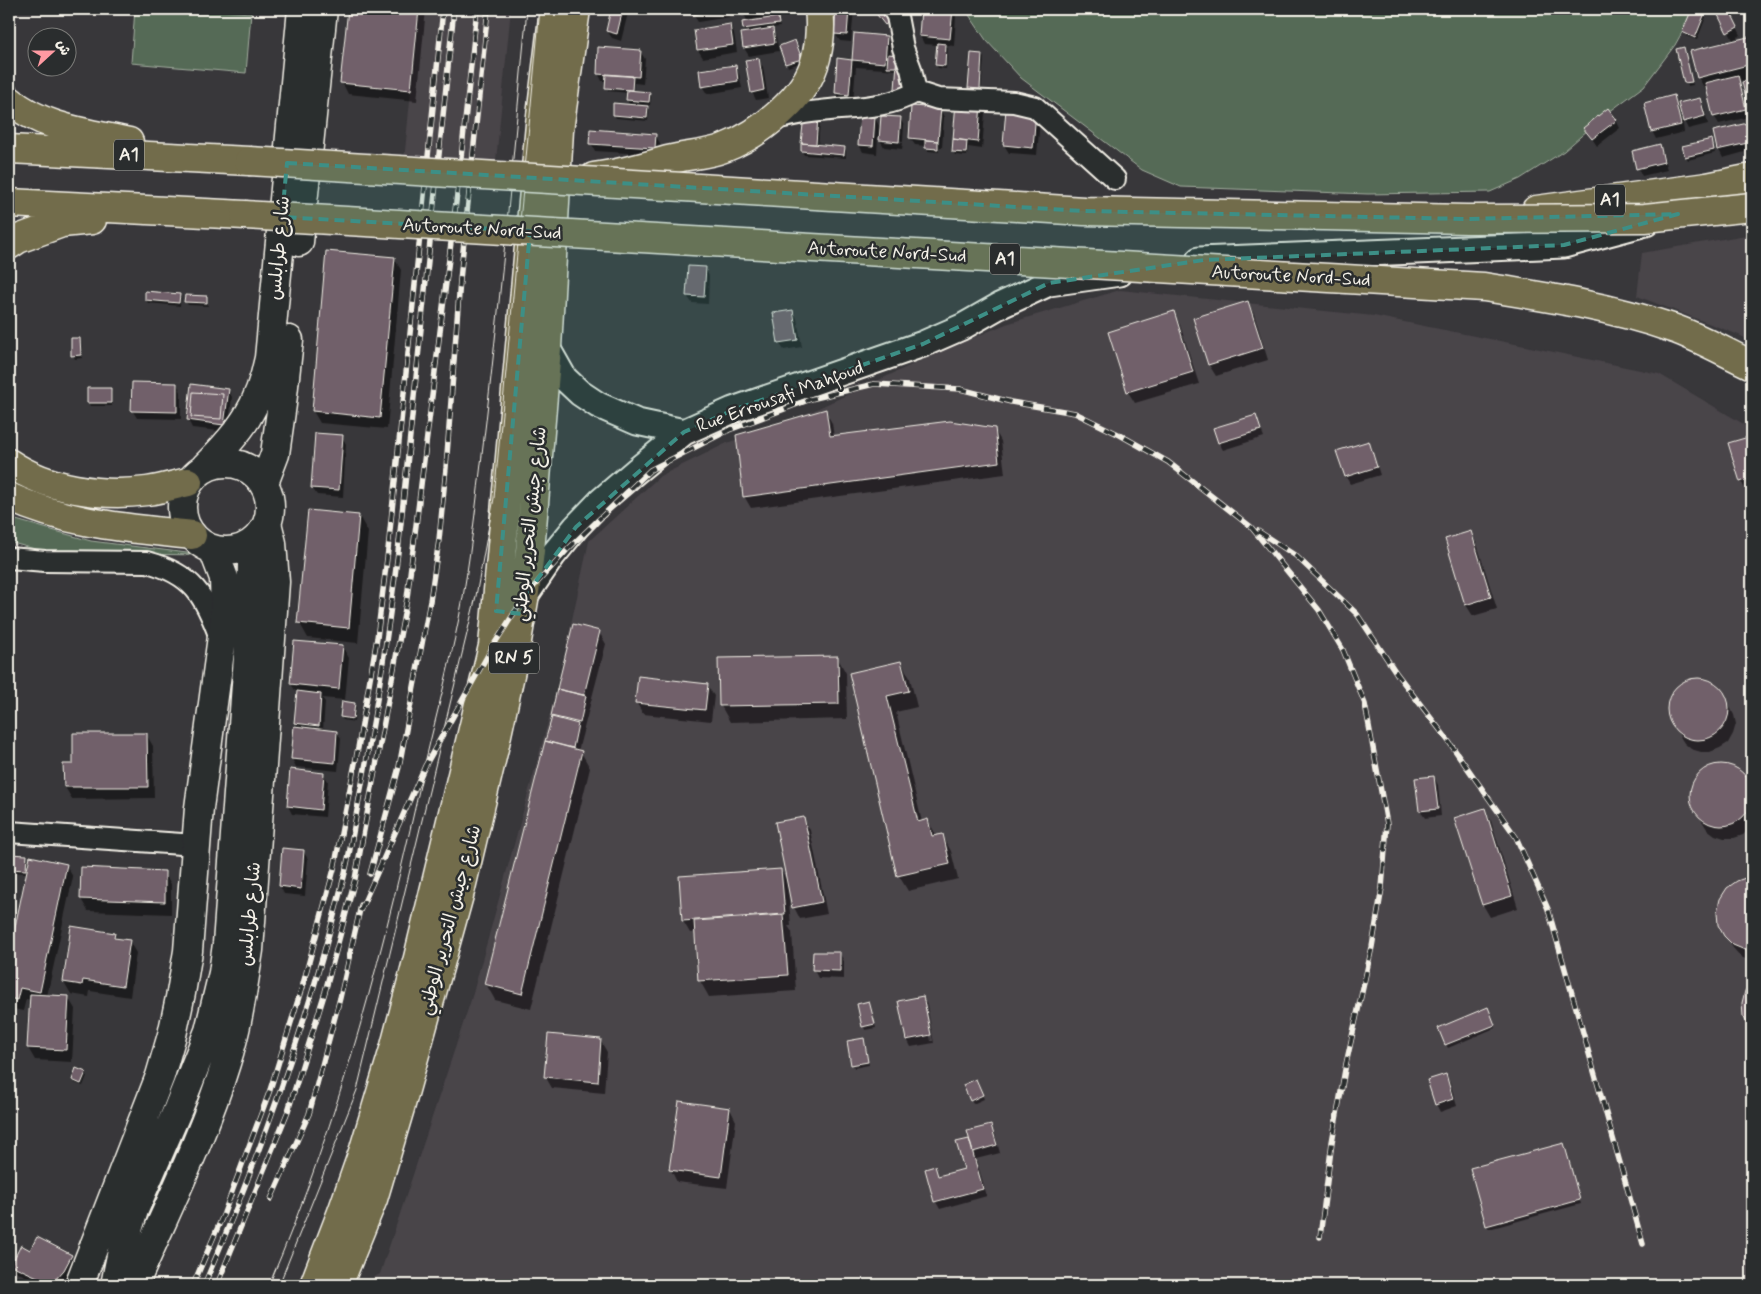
<svg xmlns="http://www.w3.org/2000/svg" width="1761" height="1294" font-family="Mynerve,'Playpen Sans Arabic',sans-serif">
<rect width="100%" height="100%" fill="#38373a"/>
<filter id="ink" filterUnits="userSpaceOnUse"><feTurbulence type="fractalNoise" baseFrequency=".02" numOctaves="2"/><feDisplacementMap in="SourceGraphic" scale="10" xChannelSelector="R" yChannelSelector="G"/><feConvolveMatrix kernelMatrix="1 2 1 2 8 2 1 2 1" color-interpolation-filters="sRGB"/></filter>
<g filter="url(#ink)">
<path fill="#494449" d="M419,9H511L493,191L402,181Z
M1752,234V342L1739,335L1637,296L1642,253Z
M1120,290L1374,316L1525,346L1659,374L1752,429V1285H360L380,1274L471,1000L557,689L589,541L660,476L727,443L810,412L937,353L1006,324Z"/>
<path fill="#556b57" stroke="#a4aea0" d="M135,9H192L251,13L246,73L131,63Z
M965,9H1695L1675,45L1644,86L1605,115L1564,151L1520,179L1490,192L1368,194L1181,187L1142,170L1021,78L986,40Z
M9,518L91,541L203,555L49,553L9,542Z"/>
<path fill="#0007" fill-rule="evenodd" d="M349,9H426L417,101L348,94L342,82Z
M613,9H629L621,41L612,38L607,31Z
M692,9H728L729,17L698,22L693,14Z
M742,9H773L775,18H777L780,27L772,28L776,37L779,51L749,56L744,48L742,34L746,33L743,23H748Z
M838,9H854L851,42L840,41L835,34Z
M923,9H952L956,16L954,46L946,45L948,48L946,69L938,68L936,65L938,45L924,44L920,36Z
M1693,9L1704,14L1706,17L1697,40L1686,36L1684,32Z
M1717,9H1728L1741,35L1733,40Z
M730,25L734,33L737,52L703,58L698,50L696,31Z
M855,35L886,37L891,45L890,55L898,59V64L906,65L898,92L896,88L898,70L856,67L853,102L840,100L836,93L839,60L853,61Z
M1752,37V78L1739,81L1749,117L1719,124L1714,116L1708,88L1705,89L1698,77L1692,52Z
M795,42L803,62L788,67L781,46Z
M1683,48L1693,85L1688,86L1677,50Z
M640,51L645,59L643,84L634,83L633,92L649,93L651,97L650,105L637,104L636,106L647,107L649,110L648,121L616,118L614,115L630,106L627,100L628,93L609,91L607,88V81H602L598,73Z
M982,55L984,58L981,92L971,91L969,88Z
M758,60L763,67L768,98L756,100L752,92Z
M735,66L739,74L742,88L707,94L702,86Z
M1673,97L1678,104L1700,99L1704,107L1708,124L1688,129L1682,117L1684,132L1656,139L1652,131Z
M957,104L980,106L985,113L982,149L968,147L967,156L955,155L953,151Z
M940,109L944,117L942,148H939V152L928,151L926,146L915,145L910,138Z
M1007,110L1040,120L1037,155L1009,153L1004,145Z
M805,117L818,118L820,121L818,146L844,148L846,151V158L804,155L802,151Z
M875,118L881,129L900,118L904,126L903,141L883,139V142L903,143L902,149L884,147L878,136L877,154L863,152L859,145Z
M1616,120L1620,128L1597,146L1585,128Z
M1752,123V150L1723,158L1719,150L1714,132Z
M655,135L660,143L659,155L595,151L591,143Z
M1713,144L1715,153L1688,160L1686,156Z
M1659,146L1663,154L1667,170L1642,176L1638,168Z
M394,258L401,270L387,429L320,423L313,411Z
M705,268L709,276L708,304L692,303L687,296Z
M179,295L181,298L180,306L148,303L146,300Z
M206,297L208,306L188,305L186,302Z
M1247,302L1254,314L1268,360L1216,376L1209,365L1195,319Z
M793,311L797,319L802,347L784,350L779,343Z
M1173,313L1180,325L1199,384L1135,403L1128,392L1110,333Z
M79,339L81,342L82,358L75,359L73,355Z
M177,384L181,392V419L137,418L132,410Z
M111,390L112,393V406H90L88,402Z
M228,390L232,397L228,432L192,428L188,420Z
M825,411L832,423L834,437L994,429L1001,441L1005,474L751,508L744,496Z
M1256,417L1264,437L1223,450L1219,443Z
M342,437L346,444L343,497L317,495L312,488Z
M1752,437V487L1745,489L1741,481L1729,444Z
M1368,443L1372,450L1380,475L1350,484L1346,477Z
M359,516L368,532L358,643L308,638L299,622Z
M1470,533L1477,544L1497,609L1473,616L1466,605L1446,540Z
M599,632L606,644L578,751L581,752L590,768L531,1009L495,1000L486,984L549,744L547,741L559,689Z
M342,646L349,658L345,700L322,698L325,702L323,730L337,732L341,739L338,771L296,767L292,759L298,728L295,723L298,695L291,684Z
M837,657L846,673L847,719L730,722L721,706L719,660Z
M901,662L910,678L917,707L896,712L922,822L928,821L937,836L942,835L951,851L958,879L908,891L899,876L851,674Z
M1698,679L1708,681L1716,686L1723,693L1734,715L1736,724L1733,734L1728,743L1720,748L1710,752H1701L1691,749L1684,743L1671,722L1668,712L1669,702L1673,693L1680,686L1688,681Z
M707,685L714,696L711,721L643,714L636,702Z
M354,704L356,707L354,722L343,720L341,717Z
M146,734L153,746L154,798L72,799L65,787L64,766H75Z
M1721,765L1731,767L1740,772L1752,789V826L1743,835L1734,838H1724L1715,835L1707,829L1694,808L1692,798V788L1696,779L1703,772L1711,767Z
M323,774L328,781L325,817L292,814L288,806Z
M1434,777L1438,785L1441,816L1425,818L1420,811Z
M1484,810L1491,821L1518,908L1490,917L1483,905L1456,818Z
M803,818L810,830L827,914L800,919L794,907L790,888H788L791,926H788L792,932L796,991L709,997L700,981L696,932L690,933L683,921L680,877L781,870L788,883Z
M283,849L303,851L308,859L305,896L284,894L280,886Z
M9,855L26,857L30,863L66,865L73,877L47,996L68,997L75,1009L72,1062L35,1060L28,1048L31,1000L26,999L23,1011L9,1008V961L27,873L9,872Z
M164,872L171,884V914L88,911L81,899Z
M1749,878H1752V962L1741,957L1733,948L1725,935Z
M114,934L117,940L129,941L136,953L130,997L90,991L89,997L71,994L64,982Z
M814,953L840,954L844,961V979L818,978L814,970Z
M922,997L927,1005L934,1043L911,1047L907,1039ZM923,1004H926L933,1041H931Z
M869,1003L876,1028L865,1030L858,1005Z
M1489,1012L1495,1028L1448,1048L1446,1044Z
M863,1039L869,1065L854,1068L848,1042Z
M600,1040L607,1052L604,1093L552,1088L545,1076Z
M9,1060H13L15,1064L16,1075H9Z
M85,1073L87,1076L83,1086L75,1083L73,1080Z
M1445,1075L1450,1083L1457,1106L1440,1112L1436,1104Z
M978,1084L984,1099L973,1104L971,1100Z
M9,1099L13,1106L9,1115Z
M730,1109L736,1121L727,1188L677,1182L671,1170Z
M990,1126L995,1134L1000,1153L976,1159L987,1196L940,1209L936,1202L927,1170L934,1167L939,1177L965,1170L957,1143L971,1140Z
M1564,1144L1581,1204L1489,1229L1487,1225Z
M9,1237L13,1244L9,1254Z
M31,1252L71,1256L75,1264L68,1278L61,1285H43L17,1272L12,1265Z"/>
<path fill="#71616b" stroke="#f4f1e8" d="M348,9H419L411,90L340,83Z
M611,9H623L617,34L606,31Z
M691,9H726L692,15Z
M741,9H771L742,15Z
M836,9H849L847,35L834,34Z
M877,9H891L896,16L885,25L874,11Z
M921,9H953L950,39L919,36Z
M1692,9L1705,13L1695,38L1682,32Z
M1715,9H1729L1738,27L1727,33Z
M778,17L779,24L743,29L742,22Z
M730,24L733,45L697,50L694,30Z
M773,28L775,43L743,48L741,33Z
M854,33L887,36L885,63L852,60Z
M1752,36V64L1697,78L1690,51Z
M795,40L802,59L785,64L779,46Z
M937,43L946,44L945,66L935,65Z
M598,47L641,50L639,77L597,74Z
M1684,47L1692,82L1684,83L1676,49Z
M971,53L982,54L980,89L968,88Z
M888,54L897,55L896,67H887Z
M759,58L764,90L751,93L745,60Z
M837,58L852,60L849,95L835,93Z
M897,63L907,64L905,89H895Z
M736,65L738,81L701,87L699,70Z
M606,74L633,76L632,90L605,88Z
M1738,75L1746,109L1713,117L1705,83Z
M1752,79V109L1749,110L1742,82Z
M627,90L650,92L649,102L626,100Z
M1674,95L1681,125L1651,132L1644,103Z
M1700,98L1705,116L1683,122L1678,103Z
M956,102L981,104L978,142L953,139Z
M613,103L648,106L647,118L613,115Z
M911,106L941,108L938,141L909,138Z
M1608,108L1617,120L1592,139L1583,128Z
M1006,109L1036,111L1033,148L1003,145Z
M804,115L818,117L816,144L801,143Z
M860,115L875,117L873,146L858,145Z
M881,116L901,117L899,142L879,140Z
M1752,122V142L1717,150L1713,131Z
M590,129L656,134L655,148L589,144Z
M953,139L967,141L966,153L952,152Z
M1712,139L1714,150L1685,157L1682,146Z
M925,140L938,141V149L925,148Z
M801,143L845,147L844,155L801,151Z
M1660,144L1664,162L1636,169L1632,151Z
M326,251L395,257L380,418L312,411Z
M688,266L706,267L704,297L686,296Z
M145,291L180,294L179,303L145,300Z
M185,295L207,296V303L184,302Z
M1248,301L1263,348L1208,365L1193,318Z
M793,310L798,340L778,343L773,313Z
M1174,311L1193,372L1127,392L1108,332Z
M71,338H80L81,355L71,356Z
M132,382L177,383V412L131,411Z
M191,384L229,389L224,425L187,420Z
M87,388H111V403H87Z
M193,392L223,394L221,419L191,417Z
M826,409L830,436L950,421L995,428L999,462L743,497L736,435Z
M1256,415L1261,430L1218,443L1213,428Z
M315,433L343,435L339,490L311,488Z
M1752,436V478L1740,482L1728,443Z
M1369,441L1377,467L1345,477L1336,451Z
M308,510L359,515L349,628L297,623Z
M1471,531L1491,597L1465,605L1445,539Z
M573,624L600,631L584,695L557,689Z
M294,641L343,645L339,689L290,684Z
M838,656L839,704L719,706L718,658Z
M901,661L909,691L887,696L918,822L928,819L932,836L943,834L950,864L897,876L849,673Z
M638,676L708,684L705,710L635,703Z
M1667 709a31 31 0 1 1 62 0a31 31 0 1 1-62 0Z
M557,689L586,696L580,723L551,716Z
M297,691L321,694L319,726L294,723Z
M342,701L355,703L353,719L340,717Z
M552,717L578,724L573,748L545,741Z
M294,726L337,731L335,763L291,759Z
M73,733H147L148,787H64L63,764H73Z
M545,741L582,751L522,994L484,984Z
M1690 795a31 31 0 1 1 62 0a31 31 0 1 1-62 0Z
M290,769L324,773L321,810L287,806Z
M1434,776L1438,809L1419,811L1415,778Z
M1485,808L1512,896L1482,905L1454,818Z
M804,817L822,902L792,908L775,822Z
M282,848L304,850L301,889L279,886Z
M9,854L27,855L26,870L9,869Z
M30,856L67,864L40,992L20,988L17,1000L9,998V955Z
M81,867L165,871V902L80,899Z
M781,869L785,914L682,921L679,876Z
M1748,877H1752V951L1745,950L1733,945L1724,936L1718,925L1717,912L1720,899L1727,888L1737,881Z
M783,915L788,975L698,981L694,921Z
M71,926L115,933L114,938L130,940L123,986L83,980L82,985L63,982Z
M813,952H840V971L812,970Z
M1752,980V1031L1743,1016L1742,1003L1745,991Z
M30,994L69,996L66,1050L27,1048Z
M923,996L931,1035L906,1040L898,1001Z
M869,1001L875,1024L862,1027L857,1004Z
M1488,1007L1495,1025L1445,1045L1438,1028Z
M548,1034L601,1039L598,1082L544,1077Z
M864,1038L868,1062L851,1065L847,1041Z
M9,1059H14V1072H9Z
M76,1068L86,1072L81,1084L72,1080Z
M1446,1074L1453,1099L1435,1105L1427,1080Z
M976,1079L983,1095L970,1101L963,1085Z
M679,1101L730,1108L721,1177L669,1170Z
M991,1125L997,1145L973,1152L967,1131Z
M969,1139L983,1189L934,1202L925,1169L935,1166L938,1176L964,1169L956,1142Z
M1564,1143L1580,1200L1486,1226L1470,1168Z
M37,1237L72,1255L64,1270L54,1281L55,1285L11,1265L21,1245L30,1250Z"/>
<g fill="none" stroke-linecap="round" stroke-linejoin="round">
<defs>
<path id="minor" d="M893,9L897,16L903,48L911,69L916,92
M774,119C789,116 805,112 820,111C852,107 887,109 916,92L938,99L1014,102L1035,107L1115,179
M9,558L45,561L147,562C193,574 205,596 220,638
M9,832L196,845"/>
<path id="tertiary" d="M1199,260L1564,245L1646,223
M547,348L564,378L580,393L598,405L637,422L684,432
M525,596L553,555L576,527L601,501L636,471L684,432L733,410L923,344L962,327L999,306L1049,283L1120,273"/>
<path id="secondary" d="M299,242L323,9
M182 507a44 44 0 1 1 88 0a44 44 0 1 1-88 0Z
M205,467C241,431 259,408 269,358L302,9
M264,483L275,454L282,404L289,340
M79,1285L160,1076L172,1035L181,993L188,951L199,808L225,614L224,578L213,549
M115,1285L123,1246L134,1210L178,1109L209,1031L223,973L227,944L251,616L252,562L257,539
M134,1285C165,1213 203,1138 226,1063C238,1026 243,988 249,950L275,582L272,543L267,523"/>
<path id="trunk" d="M314,1285L342,1212L364,1149L395,1046L418,958L493,646L540,124L554,9
M338,1285L373,1199L400,1108L461,888L495,744L516,647L524,600L530,551L547,348L559,130L576,9"/>
<path id="motorway" d="M9,100C42,128 88,133 129,142
M9,149L249,161
M594,177C619,174 644,167 668,160C686,155 707,155 724,148C760,134 807,97 816,58C820,42 821,25 819,9
M9,203L245,215
M1536,210L1707,187L1752,178
M9,245L18,239L62,223L92,220
M9,463C47,489 102,497 147,491C161,489 175,485 188,482
M9,497C67,524 129,528 192,535"/>
</defs>
<use href="#minor" stroke="#f4f1e8" stroke-width="24"/>
<use href="#tertiary" stroke="#f4f1e8" stroke-width="29"/>
<use href="#secondary" stroke="#f4f1e8" stroke-width="31"/>
<use href="#trunk" stroke="#f4f1e8" stroke-width="31"/>
<use href="#motorway" stroke="#f4f1e8" stroke-width="31"/>
<use href="#minor" stroke="#2a2d2e" stroke-width="20"/>
<use href="#tertiary" stroke="#2a2d2e" stroke-width="25"/>
<use href="#secondary" stroke="#2a2d2e" stroke-width="28"/>
<use href="#trunk" stroke="#726c4b" stroke-width="28"/>
<use href="#motorway" stroke="#726c4b" stroke-width="28"/>
<path stroke="#f4f1e8" stroke-width="1" d="M269,1285C341,1118 386,941 425,763C438,708 453,653 463,597C473,538 479,479 486,421C502,284 514,146 527,9
M279,1285L357,1090L476,596L494,498L540,9"/>
<defs>
<path id="rail" d="M1258,531L1296,556L1357,614L1397,674L1447,739L1516,837L1548,909L1643,1244
M370,874L399,767L430,601L439,540L446,468L460,280L488,9
M360,911L425,766L493,646L525,596L568,549L650,470L729,430L811,399L874,384L960,389L1011,402L1075,413L1120,435L1168,462L1251,527L1319,610L1343,650L1365,704L1387,824L1382,888L1372,947L1346,1064L1332,1142L1320,1237
M271,1199L309,1114L340,998L361,905
M193,1285L224,1213L270,1090L303,984L334,869L358,748L377,638L388,550L443,9
M204,1285C262,1152 310,1014 345,873C351,847 355,820 360,794C376,714 388,633 398,552L454,9
M217,1285L288,1111L325,992L355,879L407,598L458,186L477,9"/>
</defs>
<use href="#rail" stroke="#f4f1e8" stroke-width="5.5"/>
<use href="#rail" stroke="#2a2d2e" stroke-width="4" stroke-dasharray="11" stroke-linecap="butt"/>
<defs>
<path id="motorway-bridge" d="M249,161L1084,211L1467,219L1645,218L1752,207
M245,215L1484,287C1548,297 1611,307 1672,328C1699,337 1726,353 1752,365"/>
</defs>
<use href="#motorway-bridge" stroke="#f4f1e8" stroke-width="31" stroke-linecap="butt"/>
<use href="#motorway-bridge" stroke="#726c4b" stroke-width="28"/>
</g>
</g>
<path fill="#3d8f86" fill-opacity="0.2" stroke="#3d8f86" stroke-width="4" stroke-dasharray="10 6" stroke-linejoin="round" d="M287,163L1084,211L1467,219L1678,214L1564,245L1204,260L1049,283L923,344L733,410L684,432L576,527L525,596L522,614L496,611L530,231L282,217Z"/>
<g text-anchor="middle" dominant-baseline="central" stroke-width="5" stroke-linejoin="round" paint-order="stroke">
<g fill="#2a2d2e" stroke="#b7b6b0" stroke-width="1">
<rect x="114" y="139.5" width="30" height="31" rx="4"/>
<rect x="1595" y="184.5" width="30" height="31" rx="4"/>
<rect x="990" y="243.5" width="30" height="31" rx="4"/>
<rect x="489" y="642.5" width="50" height="31" rx="4"/>
</g>
<g font-size="18" font-weight="bold" fill="#f4f1e8">
<text x="129" y="155">A1</text>
<text x="1610" y="200">A1</text>
<text x="1005" y="259">A1</text>
<text x="514" y="658">RN 5</text>
</g>
<g font-size="19" fill="#f4f1e8" stroke="#2a2d2e">
<text transform="translate(482 229) rotate(3)">Autoroute Nord-Sud</text>
<text transform="translate(279 248) rotate(-85)">شارع طرابلس</text>
<text transform="translate(887 252) rotate(3)">Autoroute Nord-Sud</text>
<text transform="translate(1291 276) rotate(3)">Autoroute Nord-Sud</text>
<text transform="translate(780 397) rotate(-20)">Rue Errousafi Mahfoud</text>
<text transform="translate(530 524) rotate(-84)">شارع جيش التحرير الوطني</text>
<text transform="translate(250 914) rotate(-85)">شارع طرابلس</text>
<text transform="translate(450 920) rotate(-75)">شارع جيش التحرير الوطني</text>
</g>
</g>
<rect width="1761" height="1294" fill="none" stroke="#2a2d2e" stroke-width="30"/>
<rect x="15" y="15" width="1731" height="1264" fill="none" stroke="#f4f1e8" stroke-width="2" filter="url(#ink)"/>
<g transform="translate(52 52) rotate(69)"><circle r="24" fill="#2a2d2e" stroke="#7b7b78"/>
<path d="M0-4L9 19L0 12L-9 19Z" fill="#ff9aa2"/>
<text y="-8" font-size="14" font-weight="bold" text-anchor="middle" fill="#f4f1e8">ش</text>
</g>
</svg>
